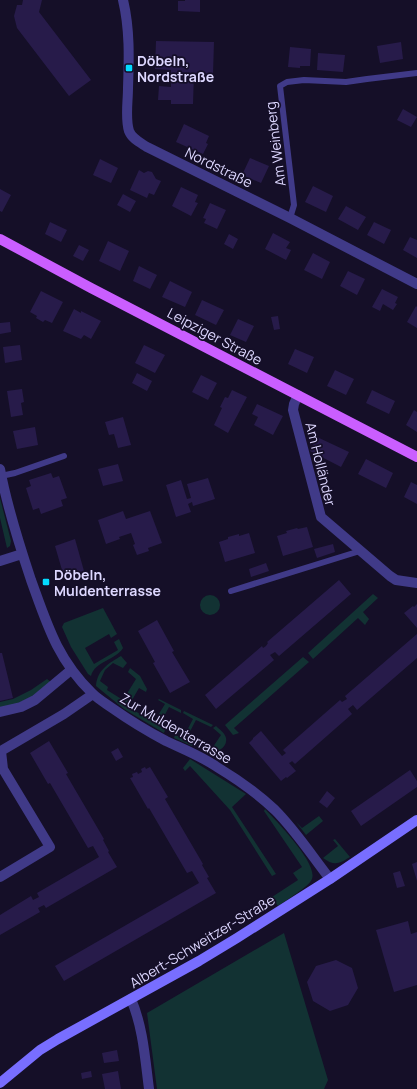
<svg xmlns="http://www.w3.org/2000/svg" width="417" height="1089" font-family="Manrope,sans-serif">
<rect width="100%" height="100%" fill="#150f28"/>
<path fill="#123233" d="M0,498L11,541L10,546L7,548L0,518Z
M373,594L378,598L363,612L369,619L365,625L358,618L313,659L308,653Z
M200 605a10 10 0 1 1 20 0a10 10 0 1 1-20 0Z
M103,608L117,634L111,638L109,634L85,648L94,664L118,650L114,642L119,639L123,648C116,660 95,661 91,676L88,674L71,647L62,627L64,623Z
M121,656L127,663L123,668L113,663L105,670L100,681L108,687L107,690L123,700L136,679L128,672L130,668L140,676L147,689L146,692L139,688L128,707L154,722L165,704L158,700L159,699L181,710V713L169,707L159,726L165,730L164,733L124,709L96,686C97,670 109,663 121,656Z
M303,657L309,662L234,728L239,733L233,735L225,725Z
M47,679L51,682L31,697L17,704L0,708V702L13,699L31,690Z
M184,711L213,725L211,727L196,720L186,739L194,743L192,746L174,738L175,735L183,738L193,719L183,713Z
M216,726C219,729 225,733 226,738C228,748 215,754 208,753C206,753 203,751 202,750L203,747L211,750L221,735L213,728Z
M190,759L246,794L232,807L276,874L272,876L230,810L190,766L185,771L183,768Z
M265,809C276,821 318,863 312,879C309,887 286,900 278,906L272,897L298,880L293,873L302,867L264,811Z
M319,816L323,821L306,835L296,822L302,828Z
M335,839L350,857C339,864 334,866 323,858L338,846L333,840Z
M284,933L328,1080L324,1089H157L147,1013Z"/>
<path fill="#271b4a" d="M23,0H42L39,12L91,80L69,96L17,28L14,16L17,5H22Z
M185,0H200V12L178,11V1H185Z
M156,41L214,42L213,74L194,73L193,104H171V100H158L159,86L171,87V70L155,69Z
M401,42L403,59L380,63L377,46Z
M290,47L311,49L310,66H300V68L288,67Z
M318,53L345,55L343,72L317,70Z
M403,109L417,117L411,127L397,120Z
M184,124L209,136L206,143L208,144L203,154L176,142Z
M250,158L269,166L261,183L242,175Z
M100,159L118,168L111,183L93,175Z
M139,170L144,173L148,171L152,172L156,179L161,181L154,195L149,193L147,198L130,190Z
M313,186L333,196L326,212L305,202Z
M181,187L198,195L195,202L198,203L191,216L172,206Z
M0,189L11,195L2,212L0,211Z
M123,194L136,201L130,212L117,205Z
M210,203L226,210L217,229L204,223L206,219L203,218Z
M346,206L366,217L358,230L338,219Z
M50,222L67,230L61,242L45,234Z
M374,222L391,230L384,244L367,235Z
M273,233L290,242L286,248L291,250L286,260L265,249Z
M229,234L238,239L233,249L224,244Z
M410,237L417,240V258L403,250Z
M108,241L129,251L120,271L99,261Z
M79,245L89,250L83,261L73,256Z
M313,253L330,262L322,279L304,270Z
M139,266L157,275L150,289L133,281Z
M348,271L365,279L357,295L340,286Z
M170,281L192,292L185,307L162,297Z
M382,289L398,297L395,303L397,304L393,310L383,304L380,311L372,307Z
M41,291L63,302L52,323L45,320L43,322L36,318L37,316L30,312Z
M202,300L224,310L216,325L195,315Z
M416,306L417,307V328L407,322Z
M74,309L81,313V311L101,321L91,339L84,335L81,339L63,331Z
M278,316L280,329L274,330L271,317Z
M238,319L254,326L246,342L230,335Z
M10,322L11,332L0,334V323Z
M20,345L22,360L5,363L3,347Z
M144,345L165,355L155,373L135,363Z
M295,349L314,357L307,373L288,364Z
M335,370L354,379L346,395L327,386Z
M137,373L152,381L147,391L132,383Z
M201,375L217,383L208,400L192,392Z
M22,389L24,402L21,403L23,415L11,417L7,391Z
M232,390L247,397L228,433L214,425L222,408L220,407L225,397L228,398Z
M372,390L395,401L389,414L366,403Z
M257,404L283,416L273,435L254,425L258,417L252,414Z
M414,410L417,412V432L406,425Z
M123,417L131,445L118,448L114,434L109,435L105,422Z
M35,427L38,445L17,449L13,431Z
M317,437L349,452L341,467L310,451Z
M366,459L393,473L386,488L358,474Z
M118,464L123,481L103,486L98,469Z
M51,473L53,478L59,476L67,498L61,500L63,506L41,514L39,508L33,510L26,488L31,486L29,480Z
M208,478L215,499L193,506L192,502L188,504L191,512L176,517L166,485L181,480L187,499L191,498L187,484Z
M411,482L417,485V504L404,497Z
M123,511L126,519L150,511L162,543L148,548L149,551L137,555L133,545L135,544L131,533L119,537L120,539L106,544L98,520Z
M307,527L313,547L283,556L277,536L287,533L286,531L297,528L298,529Z
M249,533L255,553L225,562L219,542L228,539V537L239,534V536Z
M75,539L84,571L64,577L55,546Z
M333,544L335,552L317,558L314,549Z
M266,563L269,571L251,577L249,569Z
M339,580L351,594L279,656L275,652L270,655L274,660L216,709L205,695L262,646L263,648L266,646L268,643L267,642Z
M417,604V628L404,613L413,606L414,607Z
M157,620L174,651L172,652L190,682L170,693L153,663L155,662L138,631Z
M417,634V658L357,710L353,705L348,709L352,714L295,764L292,761L291,762L289,763L296,771L287,778L286,777L281,781L249,743L253,739V738L261,731L282,756L286,753L283,750L340,700L342,702L347,699L345,696Z
M0,653H2L13,698L0,701Z
M49,741L68,773L66,774L104,839L103,840L109,851L108,852L117,867L46,908L44,905L38,908L40,912L0,935V915L31,896L33,900L39,897L37,893L99,857L93,846L88,848L50,783L48,784L30,753Z
M118,748L123,757L116,761L111,752Z
M145,767L146,769L150,767L168,797L165,799L203,864L202,865L209,877L207,878L216,893L64,981L55,966L199,883L192,871L187,873L149,808L148,809L130,778L133,777L132,774L137,772L138,774L142,772L141,769Z
M410,770L417,781V787L361,826L351,811Z
M327,791L335,798L327,808L319,802Z
M417,862V881L412,864Z
M400,871L405,886L397,888L393,873Z
M408,921L411,934L417,932V985L394,992L376,930Z
M336,960L352,968L358,988L348,1005L330,1011L313,1001L307,982L316,966Z
M117,1050L119,1061L104,1063L102,1053Z
M91,1071L92,1077L82,1079L81,1073Z
M118,1071L121,1089H105L102,1074Z"/>
<g fill="none" stroke-linecap="round" stroke-linejoin="round">
<path stroke="#403a88" stroke-width="6" d="M290,218L294,205L280,86L287,82L304,80L346,82L367,79L417,73
M1,476L15,473L64,456
M231,591L360,551"/>
<path stroke="#403a88" stroke-width="10" d="M123,0C130,29 129,59 128,88C128,102 125,118 129,131C132,139 141,143 147,147L290,218L417,284
M298,395L294,404L293,410L321,517L390,576L396,580L417,583
M0,469C7,507 19,544 31,580C47,624 57,659 92,693C98,699 105,703 112,708C129,720 147,731 166,741C183,749 201,756 217,767C237,779 258,794 275,810C296,831 312,856 330,879
M0,561L22,554
M0,712L21,707L35,700L71,670
M0,877L50,847L3,769L1,751L64,714L93,694
M131,999C143,1027 145,1058 149,1089"/>
<path stroke="#786eff" stroke-width="10" d="M0,1083L40,1050L58,1039L199,961L237,938L330,879L417,820"/>
<path stroke="#ca5eff" stroke-width="10" d="M0,239L91,288L417,457"/>
</g>
<g fill="#03daff" stroke="#150f28" stroke-width="1.5">
<rect x="125" y="64" width="8" height="8" rx="2"/>
<rect x="42" y="578" width="8" height="8" rx="2"/>
</g>
<g text-anchor="middle" dominant-baseline="central" stroke-width="3.5" stroke-linejoin="round" paint-order="stroke">
<g font-size="14" font-weight="bold" fill="#ddd7ff" stroke="#150f28" text-anchor="start">
<text x="137" y="60">Döbeln,<tspan x="137" dy="16">Nordstraße</tspan></text>
<text x="54" y="574">Döbeln,<tspan x="54" dy="16">Muldenterrasse</tspan></text>
</g>
<g font-size="14" fill="#ddd7ff" stroke="#150f28">
<text transform="translate(275 144) rotate(-97)">Am Weinberg</text>
<text transform="translate(219 167) rotate(26)">Nordstraße</text>
<text transform="translate(215 336) rotate(28)">Leipziger Straße</text>
<text transform="translate(321 464) rotate(76)">Am Holländer</text>
<text transform="translate(176 728) rotate(30)">Zur Muldenterrasse</text>
<text transform="translate(202 941) rotate(-31)">Albert-Schweitzer-Straße</text>
</g>
</g>
</svg>
